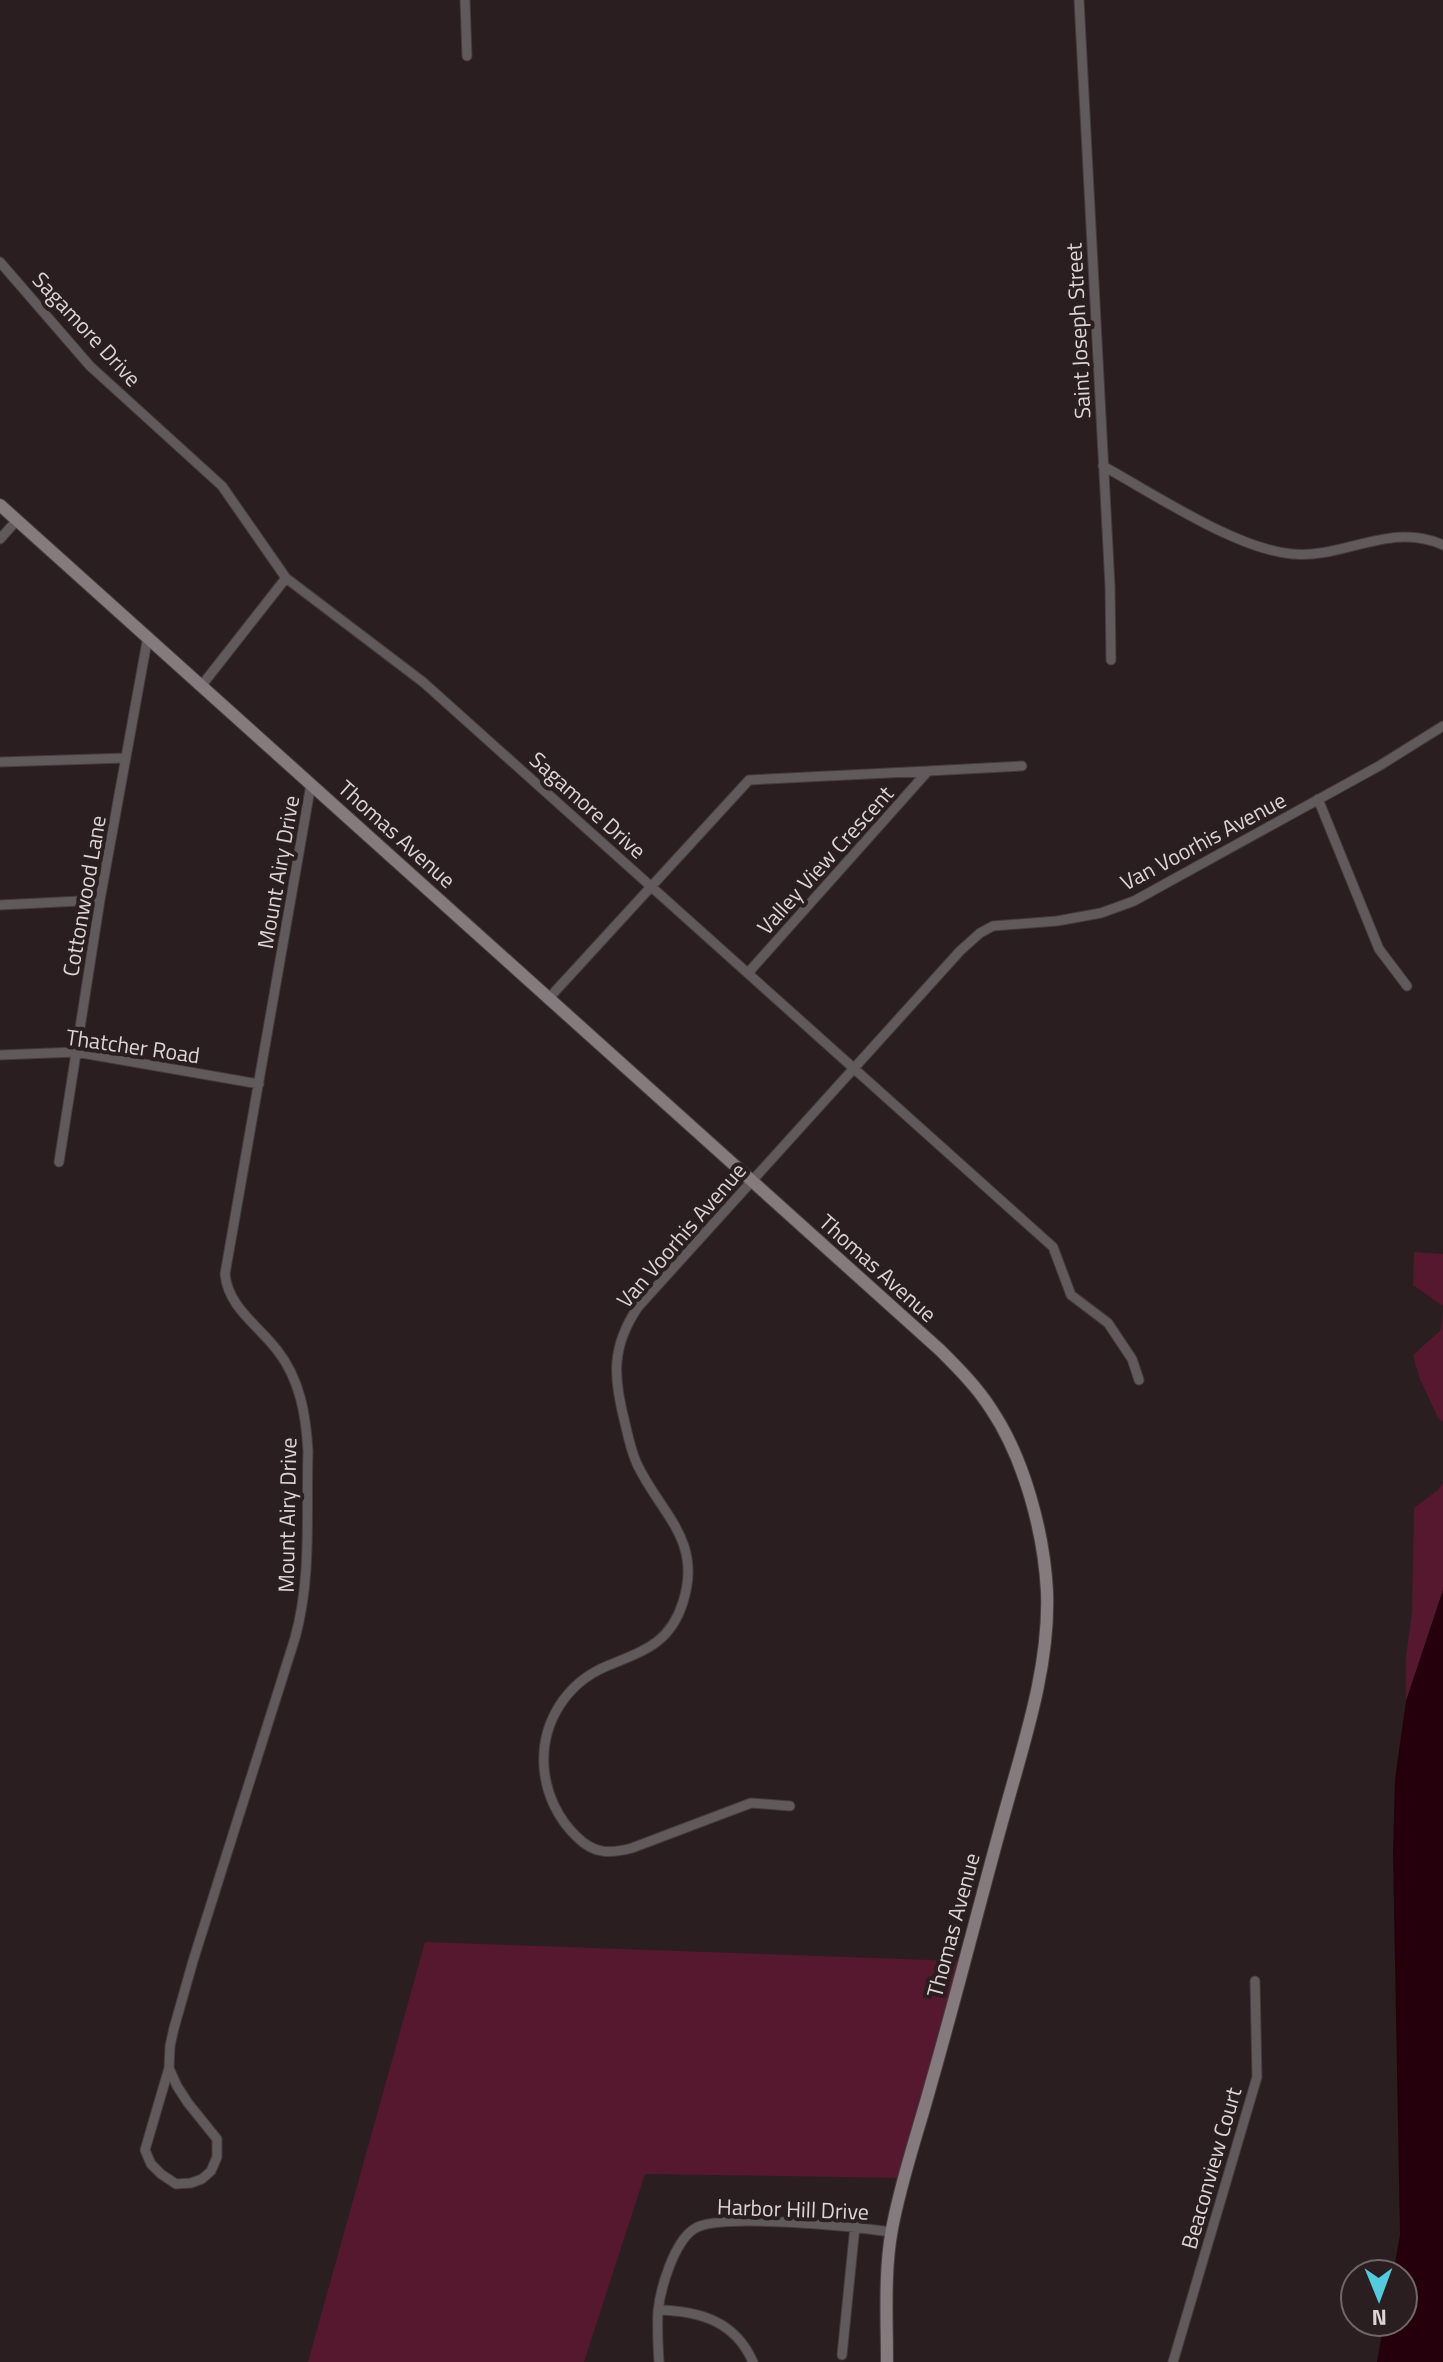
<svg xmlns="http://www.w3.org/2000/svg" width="1443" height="2362" font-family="'Titillium Web',sans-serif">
<rect width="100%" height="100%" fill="#2a1e21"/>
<path fill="#55182e" d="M1414,1252L1443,1254V1306L1413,1285Z
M1443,1311V1422L1438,1418L1419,1377L1413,1355L1441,1330Z
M1443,1482V1590L1406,1701V1657L1412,1612L1414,1508L1439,1489Z
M425,1942L959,1961L902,2178L645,2174L584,2362H308Z"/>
<path fill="#25000c" d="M1443,1590V2362H1377L1384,2322H1403V2274H1393L1400,2235L1393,1853L1395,1779L1406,1701Z"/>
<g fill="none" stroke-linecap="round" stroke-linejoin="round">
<defs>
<path id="minor" d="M465,0L467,56
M1079,0L1110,586L1111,660
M0,262L90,366L222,486L286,578L423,682L1053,1247L1071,1295L1108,1323L1132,1359L1139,1380
M1103,466C1154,494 1236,549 1292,554C1344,559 1391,521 1443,545
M0,539L17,520
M202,685L286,578
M0,762L126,758
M1318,799L1379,949L1407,986
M0,905L100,900
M748,973L928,771L1022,766
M549,998L749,780L928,771
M0,1055L76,1052L259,1084
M59,1162L100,900L148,636
M790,1806L751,1803L632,1848C610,1854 594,1854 577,1837C558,1819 546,1794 544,1767C541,1723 566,1683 607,1666C643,1651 670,1644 683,1602C703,1540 660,1513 637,1464C631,1451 628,1436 625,1423C613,1377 611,1347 638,1307L960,951L980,933L993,926L1057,921L1101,913L1134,901L1379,766L1443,726
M169,2068L177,2086L188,2103L217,2139V2157L211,2171L202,2179L191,2183L176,2184L161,2174L151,2164L145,2150L169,2068L170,2046L174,2028L193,1961L295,1638C312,1577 306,1513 308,1451C306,1415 300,1379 277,1350C258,1325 228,1307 225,1274L311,784
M658,2310C700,2311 735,2321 753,2362
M842,2355L855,2226
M659,2362C658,2346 657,2329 658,2312C660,2289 674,2242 694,2229C719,2212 857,2227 891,2232
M1173,2362L1257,2077L1255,1981"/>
<path id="secondary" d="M0,505L940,1350C958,1368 977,1387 991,1409C1024,1458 1044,1532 1047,1592C1050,1669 1022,1748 1002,1822C978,1909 956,1997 931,2084C918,2132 901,2180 892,2229C884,2272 887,2319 887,2362"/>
</defs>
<use href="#minor" stroke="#463b3e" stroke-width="11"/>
<use href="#secondary" stroke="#463b3e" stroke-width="14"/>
<use href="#minor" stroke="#615a5c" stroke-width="9"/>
<use href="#secondary" stroke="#857a7d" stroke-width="12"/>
</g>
<g text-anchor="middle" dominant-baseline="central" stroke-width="8" stroke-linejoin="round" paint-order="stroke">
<g font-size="22" fill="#dcd4d5" stroke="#2a1e21">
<text transform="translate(87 329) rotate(47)">Sagamore Drive</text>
<text transform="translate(1078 331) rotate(-93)">Saint Joseph Street</text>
<text transform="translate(588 805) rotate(42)">Sagamore Drive</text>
<text transform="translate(397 834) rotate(42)">Thomas Avenue</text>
<text transform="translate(1203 841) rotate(-28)">Van Voorhis Avenue</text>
<text transform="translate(825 860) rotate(-48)">Valley View Crescent</text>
<text transform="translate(278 872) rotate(-80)">Mount Airy Drive</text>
<text transform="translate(84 896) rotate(-80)">Cottonwood Lane</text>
<text transform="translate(133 1046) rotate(8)">Thatcher Road</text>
<text transform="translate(681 1235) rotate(-49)">Van Voorhis Avenue</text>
<text transform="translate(878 1268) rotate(42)">Thomas Avenue</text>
<text transform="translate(287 1515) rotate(-89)">Mount Airy Drive</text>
<text transform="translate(953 1925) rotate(-75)">Thomas Avenue</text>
<text transform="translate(1211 2168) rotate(-74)">Beaconview Court</text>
<text transform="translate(793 2209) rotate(2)">Harbor Hill Drive</text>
</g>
</g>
<g transform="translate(1379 2298) rotate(179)"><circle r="38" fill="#2a1e21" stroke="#716769" stroke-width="2"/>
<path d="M0-6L14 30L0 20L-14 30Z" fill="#55cadf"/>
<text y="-12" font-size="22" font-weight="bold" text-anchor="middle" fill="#dcd4d5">N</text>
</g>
</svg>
